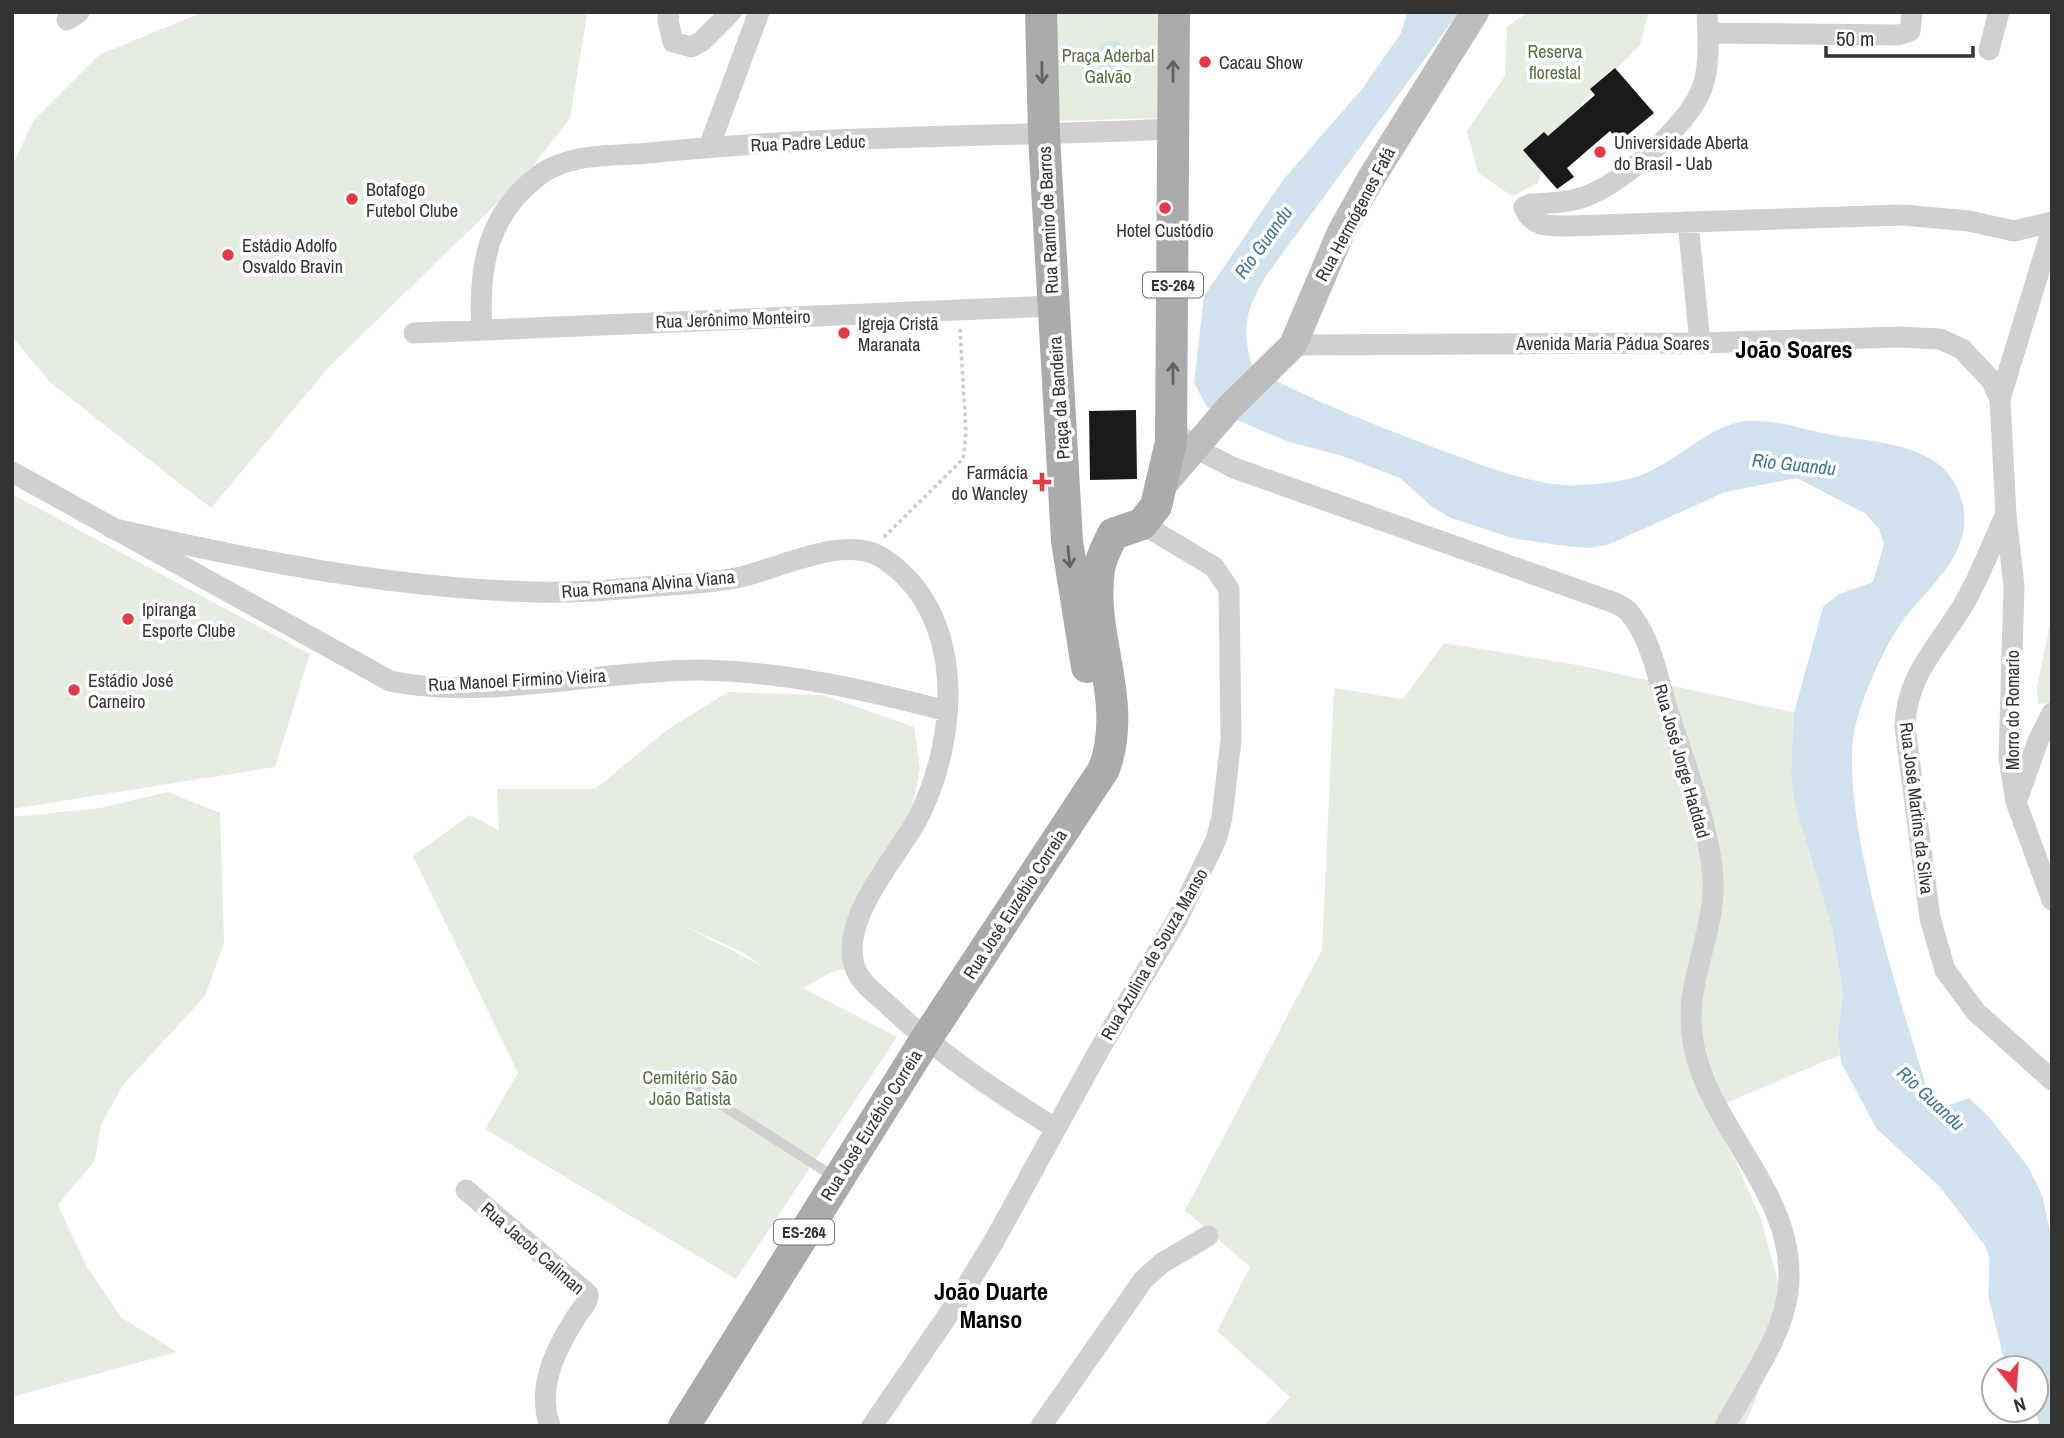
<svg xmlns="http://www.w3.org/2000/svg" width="2064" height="1438" font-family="'Archivo Narrow',sans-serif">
<rect width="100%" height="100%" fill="#fff"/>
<path fill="#e6ecdf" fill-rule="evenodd" d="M203,12H571L587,15L570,118L527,174L329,367L211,508L51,383L12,337V166L34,120L99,55Z
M1056,12H1158L1160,118L1058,121Z
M1528,12H1649L1640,45L1572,114L1550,147L1538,183L1512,196L1478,173L1467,131L1505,76L1507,27Z
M12,494L310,654L275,767L12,809Z
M2052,614V703L2038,704L2037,686Z
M1444,643L1583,666L1796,713L1791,777L1794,802L1832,928L1843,993L1838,1033L1840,1055L1707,1111L1736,1162L1761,1219L1782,1297L1756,1399L1744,1426H1264L1290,1397L1217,1331L1250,1267L1185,1210L1322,950L1334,688L1403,699Z
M728,692L823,695L914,727L920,769L906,838L879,890L851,967L830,973L803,988L897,1037L736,1279L485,1129L518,1073L413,856L470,815L499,830L497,789H595L667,730ZM682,925L740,951L764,967Z
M168,792L220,813L224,943L205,996L123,1085L101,1125L95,1160L58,1205L87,1267L122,1318L177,1352L12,1397V817L100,808Z"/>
<path fill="#cfe2ee" d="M1407,12H1459L1266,276C1245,311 1241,329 1253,369C1311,400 1371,424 1433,447C1472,461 1512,478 1553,484C1574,487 1602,484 1623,480C1664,474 1697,434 1735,423C1764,415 1803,430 1832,435C1881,443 1951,444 1963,505C1974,559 1920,591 1896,631C1880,657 1865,691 1857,720C1833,800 1901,999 1925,1083L1937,1104L1949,1105L1969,1098L1990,1118L2029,1168L2042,1195L2052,1239V1426H2039L2036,1410V1368H2025L1995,1259L1940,1187L1876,1128L1841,1062L1838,1033L1843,993L1832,928L1794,802L1791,777L1794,713L1823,607L1839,594L1873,582L1884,544L1879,529L1866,514L1797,478L1725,492L1610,544L1589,548L1558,545L1512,538L1451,518L1431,506L1400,478L1342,456L1286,441L1207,407L1194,383L1204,296L1283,180L1362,89L1401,33Z
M1097 56a15 15 0 1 1 30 0a15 15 0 1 1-30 0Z"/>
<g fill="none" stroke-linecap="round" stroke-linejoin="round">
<path stroke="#cfe2ee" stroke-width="35" d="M2003,1243L2007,1256L2006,1295L2024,1368"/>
</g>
<path fill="#1a1a1a" d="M1615,68L1654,113L1619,142L1610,131L1567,168L1574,177L1557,189L1523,150L1544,132L1548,136L1595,95L1590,89Z
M1136,410L1137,479L1090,480L1089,411Z"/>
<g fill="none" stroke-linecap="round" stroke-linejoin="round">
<path stroke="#cdcdcd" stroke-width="3.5" stroke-dasharray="3.5 3.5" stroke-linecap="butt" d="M884,537L963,459L966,433L960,329"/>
<path stroke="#d0d0d0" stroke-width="10" d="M673,1074L836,1178"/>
<path stroke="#d0d0d0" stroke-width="21" d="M669,12L668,21L673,42L691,47L702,41L731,12
M1707,12C1708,38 1711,69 1700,93C1684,128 1621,184 1584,197C1567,203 1549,203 1531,204L1524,207C1532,228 1549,226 1569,226L1903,215L1969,221L2014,231L2052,222
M67,20L79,12
M1708,33L1899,35L1910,31L1912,12
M1989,50L1999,12
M709,147L759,12
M1688,222L1700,343
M482,329C478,267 487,213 541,174C570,153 615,156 649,153C822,135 999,137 1173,129
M414,333L1053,306
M1293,345L1700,343L1899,337L1940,339L1962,349L1991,380L2000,399L2006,515L2014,586L2009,758L2016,802L2052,900
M2000,399L2052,229
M1184,439L1195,448L1234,468L1615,603C1619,605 1624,607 1628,611C1652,638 1658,681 1669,714C1684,761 1716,844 1713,893C1711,935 1691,975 1691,1018C1691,1115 1791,1180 1789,1277C1789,1330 1749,1381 1725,1426
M12,472L390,681C484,701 602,670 699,670C782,671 867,690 947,711
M2005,516C1989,550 1976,587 1955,618C1931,654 1906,681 1905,727L1930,918L1945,970L1976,1012L2052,1080
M111,528C250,560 391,588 534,592C583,594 635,587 684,584C701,583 719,581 736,578C777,570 843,534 881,557C967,611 959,736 919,816C898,857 836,921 856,970C862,984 875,993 886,1003C937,1052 995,1091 1055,1128
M2017,800L2038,741L2052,713
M466,1190L588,1294C588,1304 582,1308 576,1317C556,1349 536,1387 550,1426
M872,1426L957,1302L994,1241L1102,1045L1177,920L1216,840L1222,817L1231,740L1229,589L1214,567L1142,524
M1041,1426L1144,1279L1162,1263L1208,1236"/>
<path stroke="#bdbdbd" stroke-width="28" d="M1163,485L1229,408L1293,345L1341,232L1370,180L1475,12"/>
<path stroke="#ababab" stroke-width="32" d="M1041,12L1044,135L1067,541L1087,667
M1113,534L1142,524L1156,506L1171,442L1174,12
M684,1426L926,1039L1104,769C1129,701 1089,637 1099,569C1101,557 1108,545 1113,534"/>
</g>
<defs><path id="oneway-shaft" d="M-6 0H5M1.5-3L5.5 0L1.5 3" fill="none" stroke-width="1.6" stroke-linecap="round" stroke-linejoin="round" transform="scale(1.75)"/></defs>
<g stroke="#636363">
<use href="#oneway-shaft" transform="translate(1173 71) rotate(-90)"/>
<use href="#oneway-shaft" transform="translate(1042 73) rotate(89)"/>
<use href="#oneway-shaft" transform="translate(1173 373) rotate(-90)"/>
<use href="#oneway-shaft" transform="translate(1069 557) rotate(84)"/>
</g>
<g fill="#e63946" stroke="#fff" stroke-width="2.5">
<circle cx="1205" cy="62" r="7"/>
<circle cx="1600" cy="152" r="7"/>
<circle cx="352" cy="199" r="7"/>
<circle cx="1165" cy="208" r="7"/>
<circle cx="228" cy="255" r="7"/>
<circle cx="844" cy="333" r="7"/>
<path d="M1038.5 471.5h7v7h7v7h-7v7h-7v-7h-7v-7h7z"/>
<circle cx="128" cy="619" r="7"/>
<circle cx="74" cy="690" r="7"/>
</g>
<g text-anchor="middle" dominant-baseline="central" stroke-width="7" stroke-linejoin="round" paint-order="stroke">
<g fill="#fff" stroke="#707070" stroke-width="2">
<rect x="1143" y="272.5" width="60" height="25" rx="5"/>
<rect x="774" y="1219.5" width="60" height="25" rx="5"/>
</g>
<g font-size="16" font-weight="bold" fill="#333">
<text x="1173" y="285">ES-264</text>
<text x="804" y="1232">ES-264</text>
</g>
<g font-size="18" fill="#56703f" stroke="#fff">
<text x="1555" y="51">Reserva<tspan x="1555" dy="21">florestal</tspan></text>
<text x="1108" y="55">Praça Aderbal<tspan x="1108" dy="21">Galvão</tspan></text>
<text x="690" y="1077">Cemitério São<tspan x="690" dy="21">João Batista</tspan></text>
</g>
<g font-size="18" fill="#333" stroke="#fff" text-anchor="start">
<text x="1219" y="62">Cacau Show</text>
<text x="1614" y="142">Universidade Aberta<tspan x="1614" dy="21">do Brasil - Uab</tspan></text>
<text x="366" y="189">Botafogo<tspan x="366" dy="21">Futebol Clube</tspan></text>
<text x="1165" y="230" text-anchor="middle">Hotel Custódio</text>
<text x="242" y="245">Estádio Adolfo<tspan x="242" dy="21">Osvaldo Bravin</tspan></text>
<text x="858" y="323">Igreja Cristã<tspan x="858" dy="21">Maranata</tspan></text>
<text x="1028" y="472" text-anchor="end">Farmácia<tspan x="1028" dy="21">do Wancley</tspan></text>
<text x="142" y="609">Ipiranga<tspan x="142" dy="21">Esporte Clube</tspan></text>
<text x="88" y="680">Estádio José<tspan x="88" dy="21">Carneiro</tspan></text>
</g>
<g font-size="18" fill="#333" stroke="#fff">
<text transform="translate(808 143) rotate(-2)">Rua Padre Leduc</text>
<text transform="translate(1355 214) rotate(-62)">Rua Hermógenes Fafá</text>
<text transform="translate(1048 220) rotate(-93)">Rua Ramiro de Barros</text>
<text transform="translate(733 319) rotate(-2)">Rua Jerônimo Monteiro</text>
<text x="1613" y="343">Avenida Maria Pádua Soares</text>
<text transform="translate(1059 398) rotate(-94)">Praça da Bandeira</text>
<text transform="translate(648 584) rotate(-5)">Rua Romana Alvina Viana</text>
<text transform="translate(517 680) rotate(-3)">Rua Manoel Firmino Vieira</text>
<text transform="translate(2012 710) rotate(-90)">Morro do Romario</text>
<text transform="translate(1682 761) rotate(74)">Rua José Jorge Haddad</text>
<text transform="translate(1917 808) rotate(83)">Rua José Martins da Silva</text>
<text transform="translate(1015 904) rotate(-57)">Rua José Euzebio Correia</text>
<text transform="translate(1154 954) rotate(-60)">Rua Azulina de Souza Manso</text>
<text transform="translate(871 1125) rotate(-58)">Rua José Euzébio Correia</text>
<text transform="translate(533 1248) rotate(41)">Rua Jacob Caliman</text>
</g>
<g font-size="19" font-style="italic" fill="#3f7597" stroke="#fff">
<text transform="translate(1263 242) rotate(-54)">Rio Guandu</text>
<text transform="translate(1794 464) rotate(6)">Rio Guandu</text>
<text transform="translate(1931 1098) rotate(43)">Rio Guandu</text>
</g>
<g font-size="24" font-weight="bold" fill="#000" stroke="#fff">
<text x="1794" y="349">João Soares</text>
<text x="991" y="1291">João Duarte<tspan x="991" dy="28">Manso</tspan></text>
</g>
</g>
<rect width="2064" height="1438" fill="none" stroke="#333333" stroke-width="28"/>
<g transform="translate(2015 1389) rotate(163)"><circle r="33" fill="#ffffff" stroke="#adadad" stroke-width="2"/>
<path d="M0-5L12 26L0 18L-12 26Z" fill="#e63946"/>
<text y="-10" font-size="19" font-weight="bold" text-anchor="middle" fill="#333333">N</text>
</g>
<path d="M1826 46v10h147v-10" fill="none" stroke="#333333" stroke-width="3.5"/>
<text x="1836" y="46" font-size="21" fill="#333333" stroke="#ffffff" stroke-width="5" paint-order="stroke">50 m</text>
</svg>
